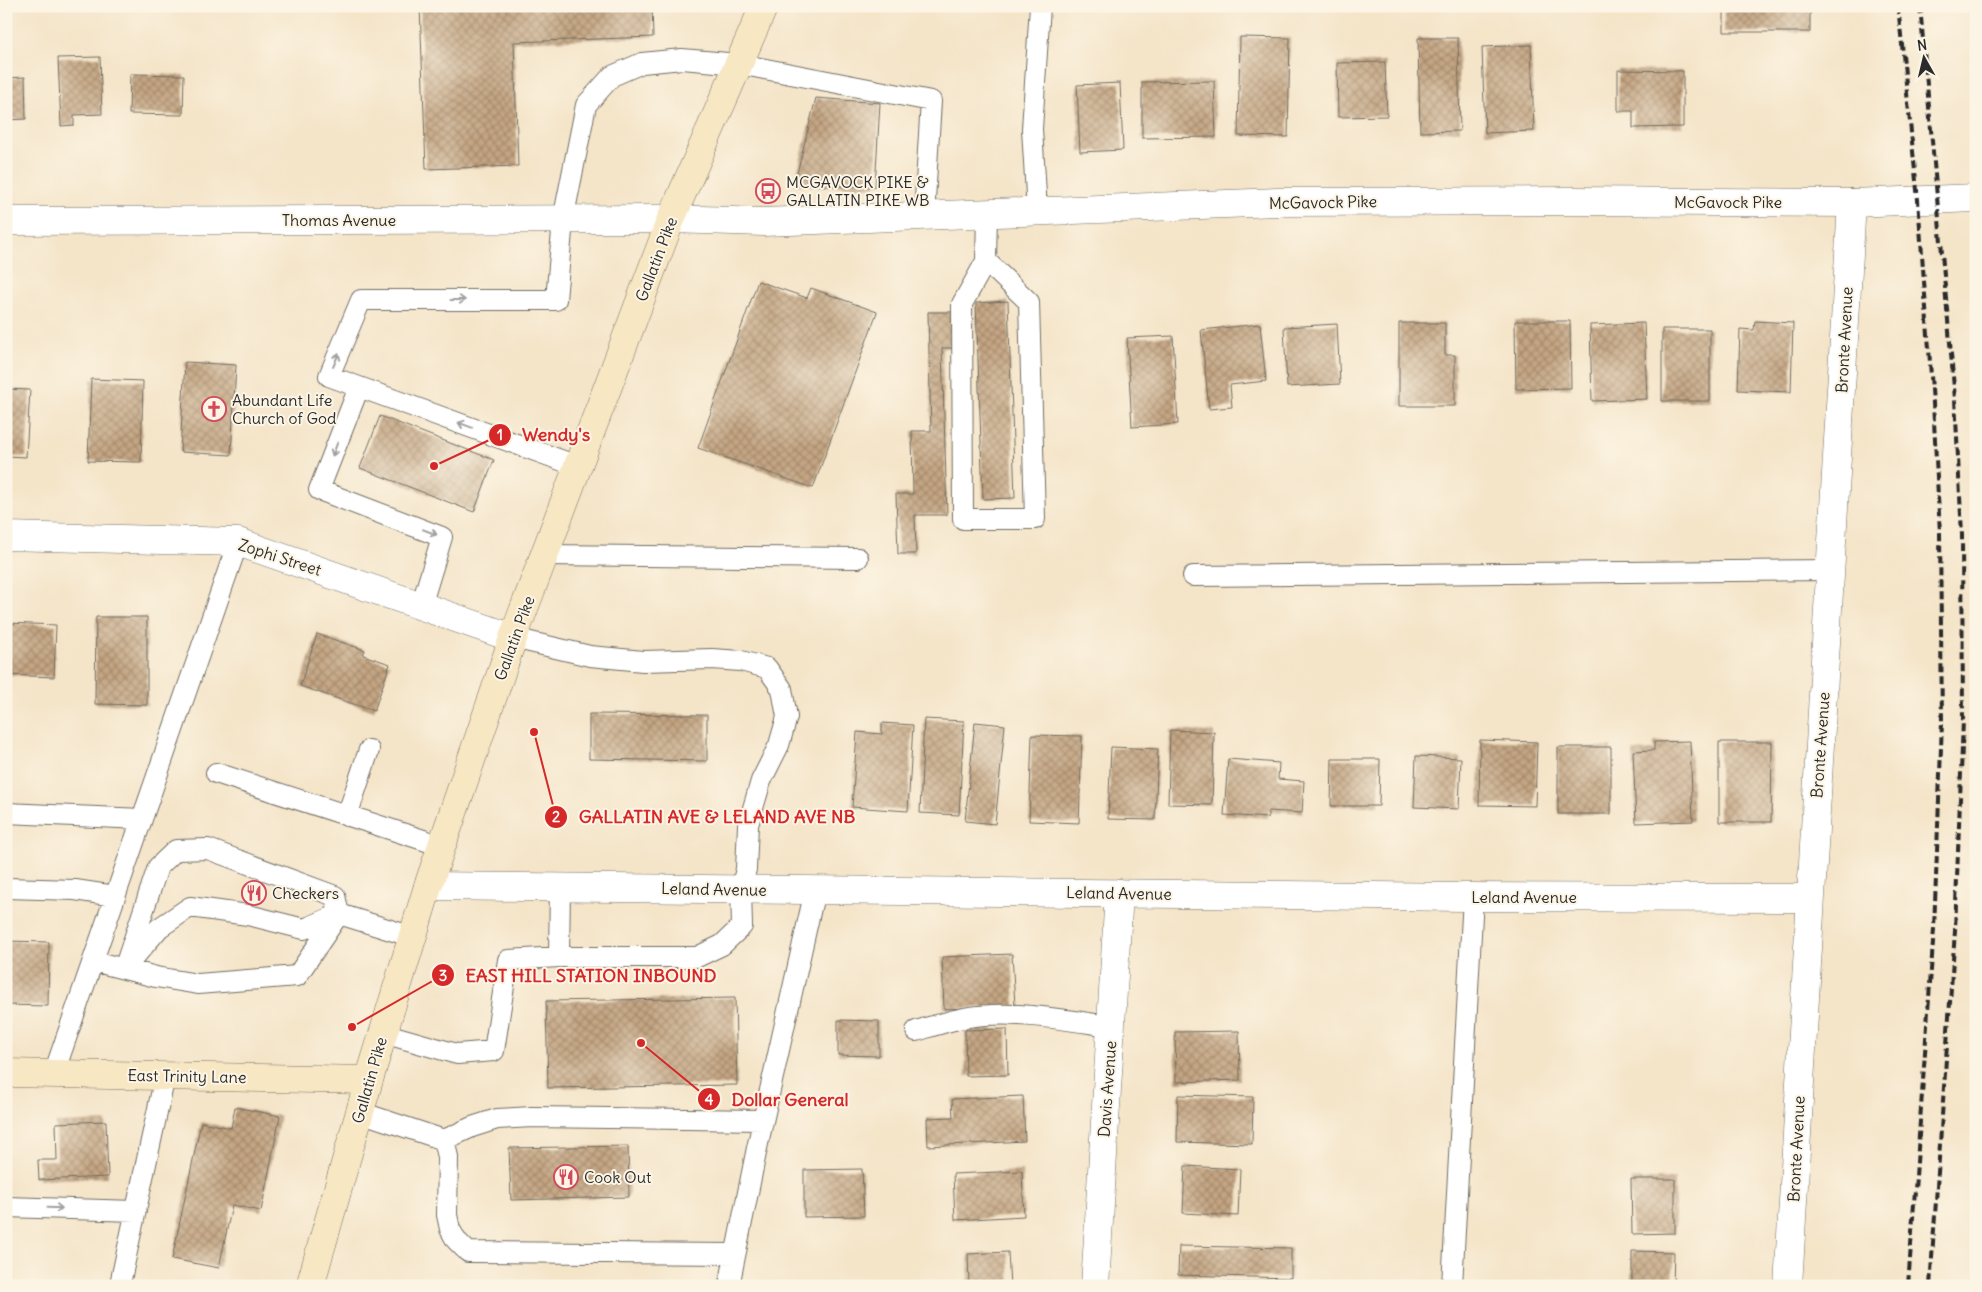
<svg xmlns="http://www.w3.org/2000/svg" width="1982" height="1292" font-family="Delius,sans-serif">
<defs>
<pattern id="building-cross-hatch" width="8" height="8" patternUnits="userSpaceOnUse" patternTransform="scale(1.25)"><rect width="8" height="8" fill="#c5a683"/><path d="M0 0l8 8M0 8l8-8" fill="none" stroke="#a0876b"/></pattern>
</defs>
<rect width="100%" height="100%" fill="#fcf5e5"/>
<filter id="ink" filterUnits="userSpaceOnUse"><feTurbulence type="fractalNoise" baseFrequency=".02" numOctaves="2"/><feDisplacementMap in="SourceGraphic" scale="10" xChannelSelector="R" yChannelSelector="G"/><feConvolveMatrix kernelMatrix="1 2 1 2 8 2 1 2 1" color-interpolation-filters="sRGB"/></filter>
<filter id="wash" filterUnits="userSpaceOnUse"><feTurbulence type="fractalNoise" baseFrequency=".0096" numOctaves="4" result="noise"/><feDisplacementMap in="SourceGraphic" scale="20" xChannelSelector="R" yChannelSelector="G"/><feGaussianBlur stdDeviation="1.12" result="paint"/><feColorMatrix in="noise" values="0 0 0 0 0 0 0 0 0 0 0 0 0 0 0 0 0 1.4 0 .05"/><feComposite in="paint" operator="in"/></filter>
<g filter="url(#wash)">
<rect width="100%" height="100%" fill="#f4e4c8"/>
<g id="blocks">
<path fill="url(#building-cross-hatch)" d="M420,6H652L653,37L514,42L518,166L426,169Z
M1724,6H1810V32H1724Z
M1240,37L1290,38L1288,137L1238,136Z
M1418,38H1458L1460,131L1420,132Z
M1531,45L1534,131L1485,133L1482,47Z
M100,57L102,114L74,115V125L61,126L58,58Z
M1385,62L1387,116L1338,117L1337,63Z
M1618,70L1683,71V127L1633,128V111H1618Z
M130,74L184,75L183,115L129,114Z
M25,77L26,119L6,120V78Z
M1214,81L1216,137L1142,138V82Z
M1120,83L1123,150L1080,152L1077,85Z
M816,98L880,103L875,187L794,185Z
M758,281L807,298L811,288L877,312L813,488L698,448Z
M1008,301L1015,498L983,499L976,303Z
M928,312H952L953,348H942L947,515H915L916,554H898L896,494H913L912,431H931Z
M1515,321H1570L1571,388L1516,389Z
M1755,321L1793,323L1791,392L1738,390L1740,329L1754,330Z
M1399,323H1445V355H1455V406H1399Z
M1644,323L1647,399L1592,401L1590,325Z
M1260,324L1266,381L1230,385L1232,407L1209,409L1201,330Z
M1337,324L1340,384L1287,387L1284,327Z
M1662,329H1710V401H1662Z
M1173,336L1178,424L1132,427L1127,338Z
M185,362L236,365L231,455L180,452Z
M91,379L143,381L141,462L88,461Z
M6,389L30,390L26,457L6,456Z
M380,416L494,460L474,512L360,468Z
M96,617H147V705L95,704Z
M6,623L56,625L54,677L6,675Z
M317,634L365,650L363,655L390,664L374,711L300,686Z
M589,714L707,715V761L589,759Z
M924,719L964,721L959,815L920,813Z
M975,722L1005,725L995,824L965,821Z
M882,723L913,725L908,811L852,807L857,732L882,734Z
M1170,730L1214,732L1212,805L1168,804Z
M1032,735L1082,736L1079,823L1029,821Z
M1480,740L1537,742L1535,806L1479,805Z
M1690,741L1693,821L1636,823L1633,751L1654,750V742Z
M1719,742H1772L1771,822H1719Z
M1111,747L1158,749L1155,820L1108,819Z
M1558,747H1611V814H1558Z
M1416,756L1461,758L1459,809L1414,807Z
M1228,759L1279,763L1278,779L1304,781L1302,813L1268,811V818L1224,815Z
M1332,759H1380L1379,806H1331Z
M6,941L49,942L48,1006L6,1005Z
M1012,954L1015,1006L944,1009L942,957Z
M735,998L737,1085L548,1088L546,1001Z
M838,1020L879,1021V1056L838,1055Z
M1007,1029L1008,1075L966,1076L965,1030Z
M1239,1031L1240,1080L1176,1082L1175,1032Z
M1178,1095L1253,1097L1252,1144L1177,1142Z
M1023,1096L1025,1141L928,1146L927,1118L953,1117L952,1099Z
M235,1107L280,1116L261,1211L232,1205L219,1268L172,1259L201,1122L231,1128Z
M106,1121L108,1177L39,1180L38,1160H57L56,1123Z
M628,1146L629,1197L511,1200L509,1148Z
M1185,1166L1240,1169L1238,1216L1183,1213Z
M862,1169L864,1216L804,1217V1170Z
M1022,1171L1024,1216L955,1220L953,1174Z
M1631,1179H1675V1233L1632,1234Z
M1179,1246L1291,1248V1278L1178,1275Z
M1632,1251L1674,1252L1673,1286H1632Z
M1008,1252L1010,1286H969L968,1254Z
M1176,1281L1282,1284V1286H1176Z"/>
</g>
</g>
<g filter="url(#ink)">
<use href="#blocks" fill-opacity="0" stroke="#716c62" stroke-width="1"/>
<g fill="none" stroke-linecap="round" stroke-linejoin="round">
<defs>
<path id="service" d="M1037,211L1032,129L1040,6
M986,261L1029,302L1035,519H963L962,304L986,261L987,213
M359,387L329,376L361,300H556L563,220L586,105L612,76L642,63L682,59L739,64L931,101L924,216
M543,555L858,558
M1193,576L1832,570
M421,606L442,537L319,490L359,387L577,466
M216,773L442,846
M6,813L142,819
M347,816L369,750
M208,849L335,896L339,914L304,929L248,915L190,907L159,928L124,969L158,867L176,850Z
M6,888L75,890L115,896
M559,957L560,887
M93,961L156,977L198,984L297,976L339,914L413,937
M916,1031C933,1026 951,1020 969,1017C1013,1010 1066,1020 1111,1026
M383,1033L457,1054L494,1051L508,960L559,957H697L722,945L742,926L741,889L746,869L748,825L761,781L779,745L787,717L782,689L767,668L741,661L712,659L643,661L590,656L513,638
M54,1073L238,542
M360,1112L444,1140L448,1157L447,1215L450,1229L456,1240L468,1252L735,1254
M444,1140L472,1127L497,1119L532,1117L763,1120
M6,1207L136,1211
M120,1284L165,1076
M729,1286L757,1148L815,890
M1452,1286L1473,897"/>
<path id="minor" d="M6,221L671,219
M6,536L238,542L513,638
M428,886L1465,897L1810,898
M1095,1286L1119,893
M1788,1286L1852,203"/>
<path id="tertiary" d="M671,219L764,222L1278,202L1573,201L1852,203L1976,198"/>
<path id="secondary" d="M6,1073L369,1080
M310,1286L369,1080L428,886L513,638L671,219L764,6"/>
</defs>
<use href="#service" stroke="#716c62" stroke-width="22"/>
<use href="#minor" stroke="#716c62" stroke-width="29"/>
<use href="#tertiary" stroke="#716c62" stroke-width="29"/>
<use href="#secondary" stroke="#716c62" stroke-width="29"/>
<use href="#service" stroke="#fff" stroke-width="20"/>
<use href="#minor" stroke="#fff" stroke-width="28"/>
<use href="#tertiary" stroke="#fff" stroke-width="28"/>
<use href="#secondary" stroke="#f8e7c3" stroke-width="28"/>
<path stroke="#2b2b2b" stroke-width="4" stroke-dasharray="8 4" stroke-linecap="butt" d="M1898,6L1918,200L1933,403L1940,533L1942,722L1934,929L1908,1286
M1920,6L1955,399L1962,535L1963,720L1955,931L1930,1286"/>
</g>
<defs><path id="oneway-shaft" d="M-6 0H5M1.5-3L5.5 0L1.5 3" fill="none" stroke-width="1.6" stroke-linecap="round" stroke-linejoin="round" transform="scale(1.25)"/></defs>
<g stroke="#a0a0a0">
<use href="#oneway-shaft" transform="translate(458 300)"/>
<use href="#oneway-shaft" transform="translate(336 360) rotate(-68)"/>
<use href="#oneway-shaft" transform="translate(465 425) rotate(-160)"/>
<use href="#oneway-shaft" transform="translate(335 449) rotate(111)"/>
<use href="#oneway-shaft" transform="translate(430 532) rotate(21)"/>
<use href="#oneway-shaft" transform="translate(55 1208) rotate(2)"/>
</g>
</g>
<defs>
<symbol id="bus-ring" viewBox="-11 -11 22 22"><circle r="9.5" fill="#fcf5e5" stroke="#d1495b" stroke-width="1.5"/><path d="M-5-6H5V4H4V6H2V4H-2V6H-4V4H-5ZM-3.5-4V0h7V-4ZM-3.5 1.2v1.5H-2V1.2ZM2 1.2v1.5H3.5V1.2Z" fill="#d1495b"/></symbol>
<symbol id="church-ring" viewBox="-11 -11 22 22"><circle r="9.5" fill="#fcf5e5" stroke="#d1495b" stroke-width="1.5"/><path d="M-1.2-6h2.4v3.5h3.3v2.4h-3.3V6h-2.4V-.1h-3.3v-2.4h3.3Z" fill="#d1495b"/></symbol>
<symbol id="restaurant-ring" viewBox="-11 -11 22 22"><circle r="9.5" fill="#fcf5e5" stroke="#d1495b" stroke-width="1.5"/><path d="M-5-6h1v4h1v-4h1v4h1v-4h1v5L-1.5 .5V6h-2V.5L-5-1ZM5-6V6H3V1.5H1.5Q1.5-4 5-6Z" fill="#d1495b"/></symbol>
</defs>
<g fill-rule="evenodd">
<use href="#bus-ring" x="754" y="177" width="28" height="28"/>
<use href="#church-ring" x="200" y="395" width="28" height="28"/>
<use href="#restaurant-ring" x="240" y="879" width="28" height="28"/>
<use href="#restaurant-ring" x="552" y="1163" width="28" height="28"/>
</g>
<g text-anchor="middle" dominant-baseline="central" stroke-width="4" stroke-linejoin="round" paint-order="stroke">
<g font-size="16" fill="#2b2b2b" stroke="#fcf5e5" text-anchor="start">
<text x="786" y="182">MCGAVOCK PIKE &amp;<tspan x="786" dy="18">GALLATIN PIKE WB</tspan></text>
<text x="232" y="400">Abundant Life<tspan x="232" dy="18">Church of God</tspan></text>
<text x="272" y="893">Checkers</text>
<text x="584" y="1177">Cook Out</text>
</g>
<g font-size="16" fill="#2b2b2b" stroke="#fcf5e5">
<text transform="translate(1323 202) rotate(-1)">McGavock Pike</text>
<text x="1728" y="202">McGavock Pike</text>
<text x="339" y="220">Thomas Avenue</text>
<text transform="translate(656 259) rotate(-69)">Gallatin Pike</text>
<text transform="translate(1844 340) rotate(-87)">Bronte Avenue</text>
<text transform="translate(280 557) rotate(18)">Zophi Street</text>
<text transform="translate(514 638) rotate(-70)">Gallatin Pike</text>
<text transform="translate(1820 745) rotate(-86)">Bronte Avenue</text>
<text transform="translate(714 889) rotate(1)">Leland Avenue</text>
<text transform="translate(1119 893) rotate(1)">Leland Avenue</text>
<text x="1524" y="897">Leland Avenue</text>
<text transform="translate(187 1076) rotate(1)">East Trinity Lane</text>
<text transform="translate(369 1080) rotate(-74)">Gallatin Pike</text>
<text transform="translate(1107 1089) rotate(-86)">Davis Avenue</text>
<text transform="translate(1796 1149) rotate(-87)">Bronte Avenue</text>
</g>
</g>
<path fill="none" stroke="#d62828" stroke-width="2" d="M434 466L500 435M534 732L556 817M352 1027L443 975M641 1043L709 1099"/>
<g fill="#d62828" stroke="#fcf5e5" stroke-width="2">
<circle cx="434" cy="466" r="5"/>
<circle cx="534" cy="732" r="5"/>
<circle cx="352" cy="1027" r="5"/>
<circle cx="641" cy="1043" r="5"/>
<circle cx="500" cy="435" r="12"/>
<circle cx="556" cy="817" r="12"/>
<circle cx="443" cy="975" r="12"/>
<circle cx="709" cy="1099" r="12"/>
</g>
<g font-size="15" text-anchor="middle" font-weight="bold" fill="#fff">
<text x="500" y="440">1</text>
<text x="556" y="822">2</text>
<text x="443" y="981">3</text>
<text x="709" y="1105">4</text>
</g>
<g font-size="18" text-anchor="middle" font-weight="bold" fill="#d62828" stroke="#fcf5e5" stroke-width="4" stroke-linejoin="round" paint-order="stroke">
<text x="556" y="441">Wendy's</text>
<text x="717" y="823">GALLATIN AVE &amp; LELAND AVE NB</text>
<text x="591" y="982">EAST HILL STATION INBOUND</text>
<text x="790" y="1106">Dollar General</text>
</g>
<rect width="1982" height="1292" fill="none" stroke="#fcf5e5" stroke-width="25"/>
<g transform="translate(1924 58) rotate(352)" stroke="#fcf5e5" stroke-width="4" paint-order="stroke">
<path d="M0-4L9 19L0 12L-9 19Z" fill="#2b2b2b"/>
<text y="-8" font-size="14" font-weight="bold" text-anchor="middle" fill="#2b2b2b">N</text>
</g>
</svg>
